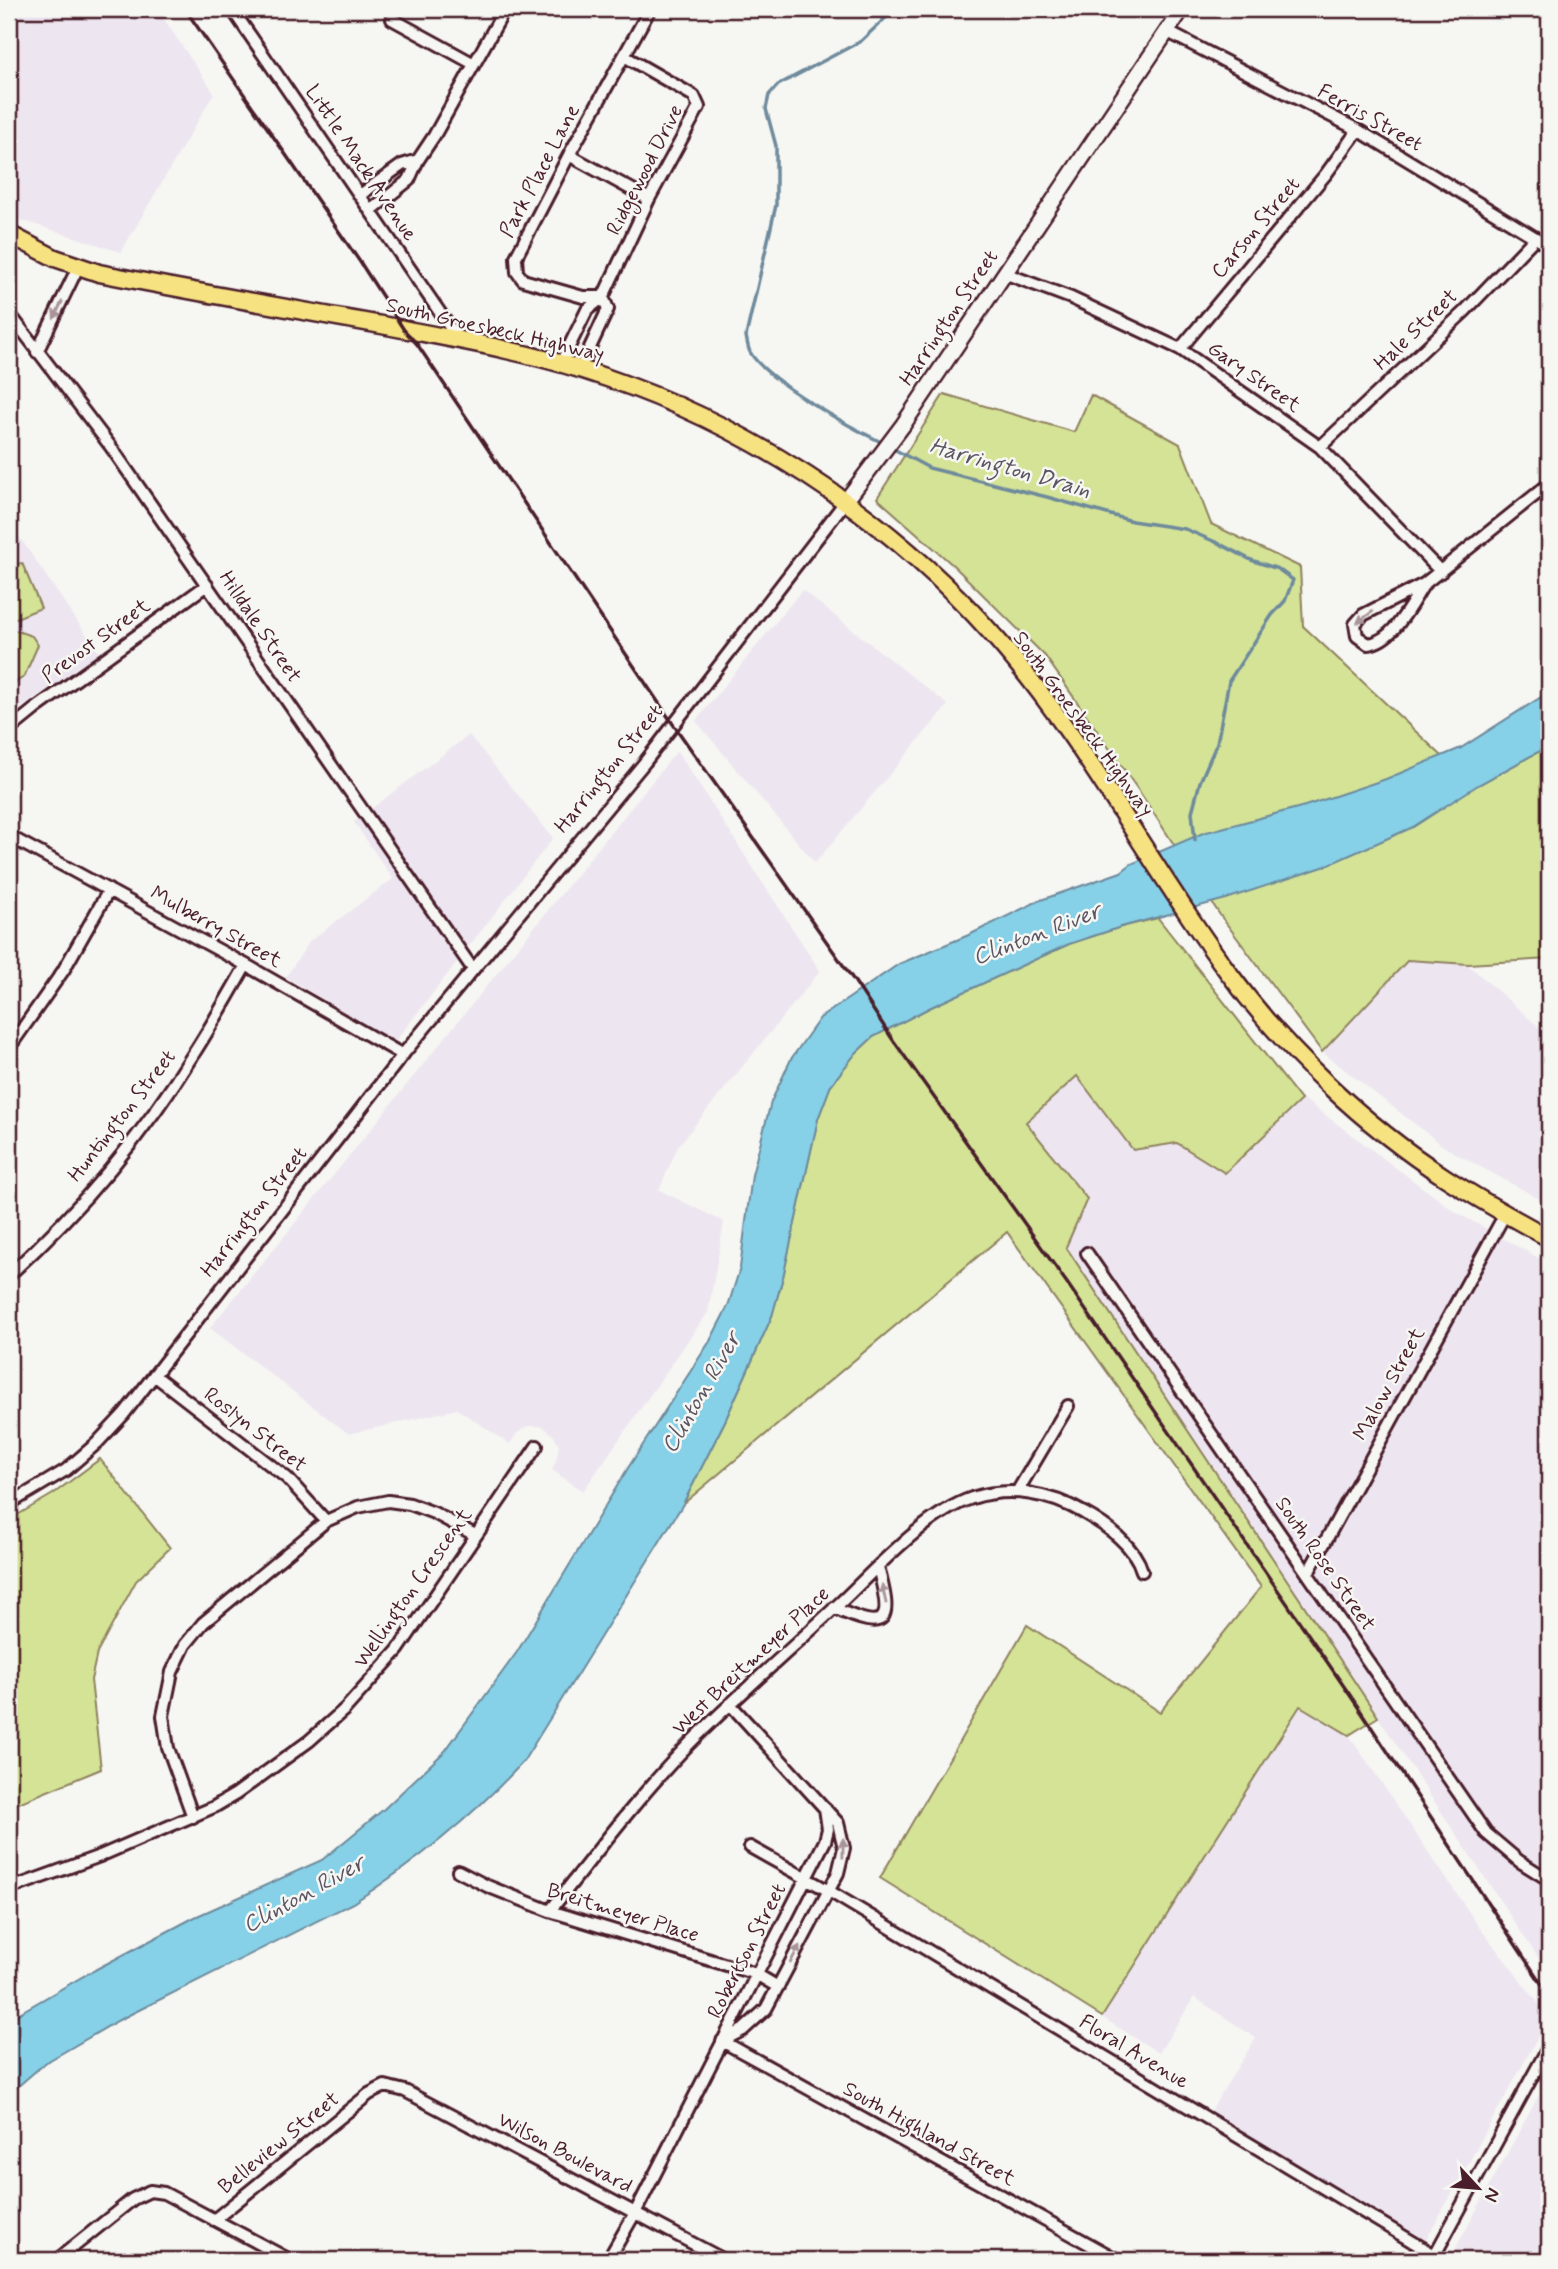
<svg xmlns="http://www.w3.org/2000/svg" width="1558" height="2269" font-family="Mynerve,sans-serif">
<rect width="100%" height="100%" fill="#f6f6f2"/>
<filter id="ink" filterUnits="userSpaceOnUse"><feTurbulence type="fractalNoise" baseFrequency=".0143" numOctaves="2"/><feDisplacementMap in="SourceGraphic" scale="14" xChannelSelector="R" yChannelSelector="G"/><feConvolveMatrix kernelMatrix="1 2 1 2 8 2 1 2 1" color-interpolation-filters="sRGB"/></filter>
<g filter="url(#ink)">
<path fill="#ede5f0" d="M9,9H157L214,93L121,252L21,220L9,210Z
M9,522L99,653L9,716Z
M802,590L948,705L815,863L696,721Z
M469,735L553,838L394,1043L286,977L310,941L393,879L354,822Z
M677,751L820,971L678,1146L659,1190L724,1222L708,1312L583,1491L552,1470L557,1458L559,1445L554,1436L543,1426H528L517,1433L510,1444L457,1409L349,1434L210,1328Z
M1408,960L1467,964L1549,1036V1204L1446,1148L1322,1052Z
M1077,1076L1133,1150L1177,1143L1225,1173L1302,1098L1454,1211L1549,1264V1974L1066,1247L1087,1199L1026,1122Z
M1301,1706L1349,1735L1477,1924L1549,2017L1426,2240L1210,2112L1256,2038L1194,1997L1159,2053L1102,2017Z
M1549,2077V2260H1461L1452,2255Z"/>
<path fill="#d4e396" stroke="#8f8160" stroke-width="2" d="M944,394L1074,432L1091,395L1180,444L1211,524L1300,567L1303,626L1442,756L1478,785L1549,746V959L1468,964L1408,960L1322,1052L1220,915L1141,794L1045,656L955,567L877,498Z
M22,563L41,608L9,621V565Z
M14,630L32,636L38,645L24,677L9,686V631Z
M1158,918L1301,1100L1225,1173L1177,1143L1133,1150L1077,1076L1026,1122L1087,1199L1066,1247L1378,1717L1349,1735L1300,1706L1102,2017L880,1878L1027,1625L1160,1712L1261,1587L1007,1232L683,1504L725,1421L772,1316L783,1277L818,1119L831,1085L856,1053L873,1037L929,1008L1069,944L1121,927Z
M100,1459L170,1548L136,1581L97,1653L91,1680L101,1769L9,1807V1520L53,1494Z"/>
<path fill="#86d1e7" stroke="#6e8a9c" stroke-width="2" d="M1549,692V746L1478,785L1413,827L1323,867L1226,899L1121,927L1069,944L929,1008L873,1037L856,1053L831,1085L818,1119L783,1277L772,1316L725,1421L683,1504L523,1762C473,1816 415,1863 353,1903L119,2020L45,2063L9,2094V2019L89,1973L195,1917L322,1860L384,1809L445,1751L517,1652L628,1468L710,1341L728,1306L740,1268L752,1175L771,1102L791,1059L820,1018L899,964L971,934L1038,901L1121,872L1131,864L1203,833L1305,806L1386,779L1461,748Z"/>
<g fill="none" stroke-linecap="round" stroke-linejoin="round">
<path stroke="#6e8a9c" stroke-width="3.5" d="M883,443C852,428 766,381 750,352C748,348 747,341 746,336L776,205V146L766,109L769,95L778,85L861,41L895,9
M890,447L929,468L1047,497L1132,521L1185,529L1218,543L1251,560L1278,569L1293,580L1285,601L1272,615L1229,681L1217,743L1200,782L1192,812L1195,840"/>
<defs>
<path id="street" d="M232,9L458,339
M392,19L474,64
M1168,32L1358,130L1549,246
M569,155L649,199
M360,195L402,165L418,160
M370,211L409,180L418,160L434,136L505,9
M1004,273L1071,298L1180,349L1320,447L1441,572
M603,297H583L523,280L517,272L516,257L569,155L650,9
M9,313L111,447L472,968
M1180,349L1326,174L1358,130
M37,352L78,267
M561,363L587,310L603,297L649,199L699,107L694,96L624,56
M580,369L608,309L603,297
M1320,447L1465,311L1535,238
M1424,584C1411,604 1394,641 1368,644L1357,636L1355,624L1363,615L1424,584L1549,484
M9,730L35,709L207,585
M9,836L246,965L403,1055
M9,1048L63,971L109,890
M1087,1253L1486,1833L1519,1861L1549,1880
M9,1275C79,1211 144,1134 194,1053C212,1025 229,995 246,965
M154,1375L287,1478L326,1521
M1017,1492L1068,1406
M9,1504L66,1470L97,1443L124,1414L405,1052L645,762L845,502
M1308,1573L1505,1214
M834,1608C891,1634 892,1620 878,1567
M193,1817L168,1748L163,1716L172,1672L185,1645L203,1623L326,1521L358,1507L388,1501L410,1504L434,1513L475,1535
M750,1847L829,1891L1443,2260
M458,1871L487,1886L550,1911L756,1974L778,1987
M9,1889L100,1856L214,1807L236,1794L309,1741L345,1709L398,1650L537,1446
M550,1911C595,1854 639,1796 689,1744C738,1695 790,1650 840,1603C875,1570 925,1514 972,1498C1010,1486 1050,1493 1084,1513C1106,1525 1135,1546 1142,1571
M722,2041L1118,2260
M722,2041L743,2030L766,2009L838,1873L844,1848L838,1823L730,1704
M214,2220L369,2094L385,2086L405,2091L724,2260
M57,2260L133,2199L150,2191L164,2193L290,2260
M608,2260L636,2211L825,1841L828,1829L825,1808
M1432,2260L1549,2046"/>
<path id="secondary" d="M845,502L903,425L1182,9"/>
<path id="primary" d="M9,234L55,258L99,273C195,292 291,309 387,326C453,339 519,350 583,370C740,419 884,512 993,635C1084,737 1147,862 1228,972C1286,1051 1364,1125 1446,1178C1480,1200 1514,1219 1549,1238"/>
</defs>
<use href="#street" stroke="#4a1f2b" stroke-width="16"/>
<use href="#secondary" stroke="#4a1f2b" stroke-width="19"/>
<use href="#primary" stroke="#4a1f2b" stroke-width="21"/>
<use href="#street" stroke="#f6f6f2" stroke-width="10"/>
<use href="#secondary" stroke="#f6f6f2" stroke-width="14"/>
<use href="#primary" stroke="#f7e281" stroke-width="16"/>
<path stroke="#4a1f2b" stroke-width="3.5" d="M185,9L360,262L404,330L417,344L673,724L855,982L893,1040L1067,1283L1354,1701L1549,1995"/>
</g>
<defs><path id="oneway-solid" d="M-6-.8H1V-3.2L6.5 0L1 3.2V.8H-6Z" transform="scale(1.75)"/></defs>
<g fill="#a99598">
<use href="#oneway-solid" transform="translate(58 310) rotate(116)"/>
<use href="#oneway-solid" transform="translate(1365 617) rotate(144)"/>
<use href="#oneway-solid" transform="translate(884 1594) rotate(-102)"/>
<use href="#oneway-solid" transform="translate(843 1848) rotate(-89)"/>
<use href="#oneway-solid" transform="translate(795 1954) rotate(-62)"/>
</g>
</g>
<g text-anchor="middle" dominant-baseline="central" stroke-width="5" stroke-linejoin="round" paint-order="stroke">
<g font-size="21" fill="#4a1f2b" stroke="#f6f6f2">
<text transform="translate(1370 118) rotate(29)">Ferris Street</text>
<text transform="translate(361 163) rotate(56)">Little Mack Avenue</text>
<text transform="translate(645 170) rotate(-63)">Ridgewood Drive</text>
<text transform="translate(540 171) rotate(-62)">Park Place Lane</text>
<text transform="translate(1256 228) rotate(-50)">Carson Street</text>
<text transform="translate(949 318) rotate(-56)">Harrington Street</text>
<text transform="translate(495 330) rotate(13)">South Groesbeck Highway</text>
<text transform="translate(1416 330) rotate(-44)">Hale Street</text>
<text transform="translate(1254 377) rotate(35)">Gary Street</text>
<text transform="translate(260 627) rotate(56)">Hilldale Street</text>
<text transform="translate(96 641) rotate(-36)">Prevost Street</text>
<text transform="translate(1083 724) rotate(54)">South Groesbeck Highway</text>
<text transform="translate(609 769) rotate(-51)">Harrington Street</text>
<text transform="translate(216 927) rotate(29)">Mulberry Street</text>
<text transform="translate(122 1116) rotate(-52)">Huntington Street</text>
<text transform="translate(254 1212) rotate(-52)">Harrington Street</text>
<text transform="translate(1389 1384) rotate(-61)">Malow Street</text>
<text transform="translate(255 1430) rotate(38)">Roslyn Street</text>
<text transform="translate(1325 1564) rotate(55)">South Rose Street</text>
<text transform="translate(413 1588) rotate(-55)">Wellington Crescent</text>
<text transform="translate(751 1661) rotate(-43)">West Breitmeyer Place</text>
<text transform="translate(623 1913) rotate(17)">Breitmeyer Place</text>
<text transform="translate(747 1951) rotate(-63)">Robertson Street</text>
<text transform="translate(1134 2052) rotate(31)">Floral Avenue</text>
<text transform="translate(929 2134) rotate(29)">South Highland Street</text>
<text transform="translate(279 2143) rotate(-39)">Belleview Street</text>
<text transform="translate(565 2153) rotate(28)">Wilson Boulevard</text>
</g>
<g font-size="23" font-style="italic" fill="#5c5463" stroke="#f6f6f2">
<text transform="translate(1010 469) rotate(16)">Harrington Drain</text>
<text transform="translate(1037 935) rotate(-21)">Clinton River</text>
<text transform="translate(702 1393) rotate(-60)">Clinton River</text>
<text transform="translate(304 1895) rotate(-29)">Clinton River</text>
</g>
</g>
<rect width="1558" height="2269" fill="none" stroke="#f6f6f2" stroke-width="35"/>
<rect x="18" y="18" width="1523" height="2234" fill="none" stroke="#4a1f2b" stroke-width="2.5" filter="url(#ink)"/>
<g transform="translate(1478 2188) rotate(116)" stroke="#f6f6f2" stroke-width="5" paint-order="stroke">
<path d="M0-5L12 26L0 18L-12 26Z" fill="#4a1f2b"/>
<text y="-10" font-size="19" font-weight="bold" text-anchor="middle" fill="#4a1f2b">N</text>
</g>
</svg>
